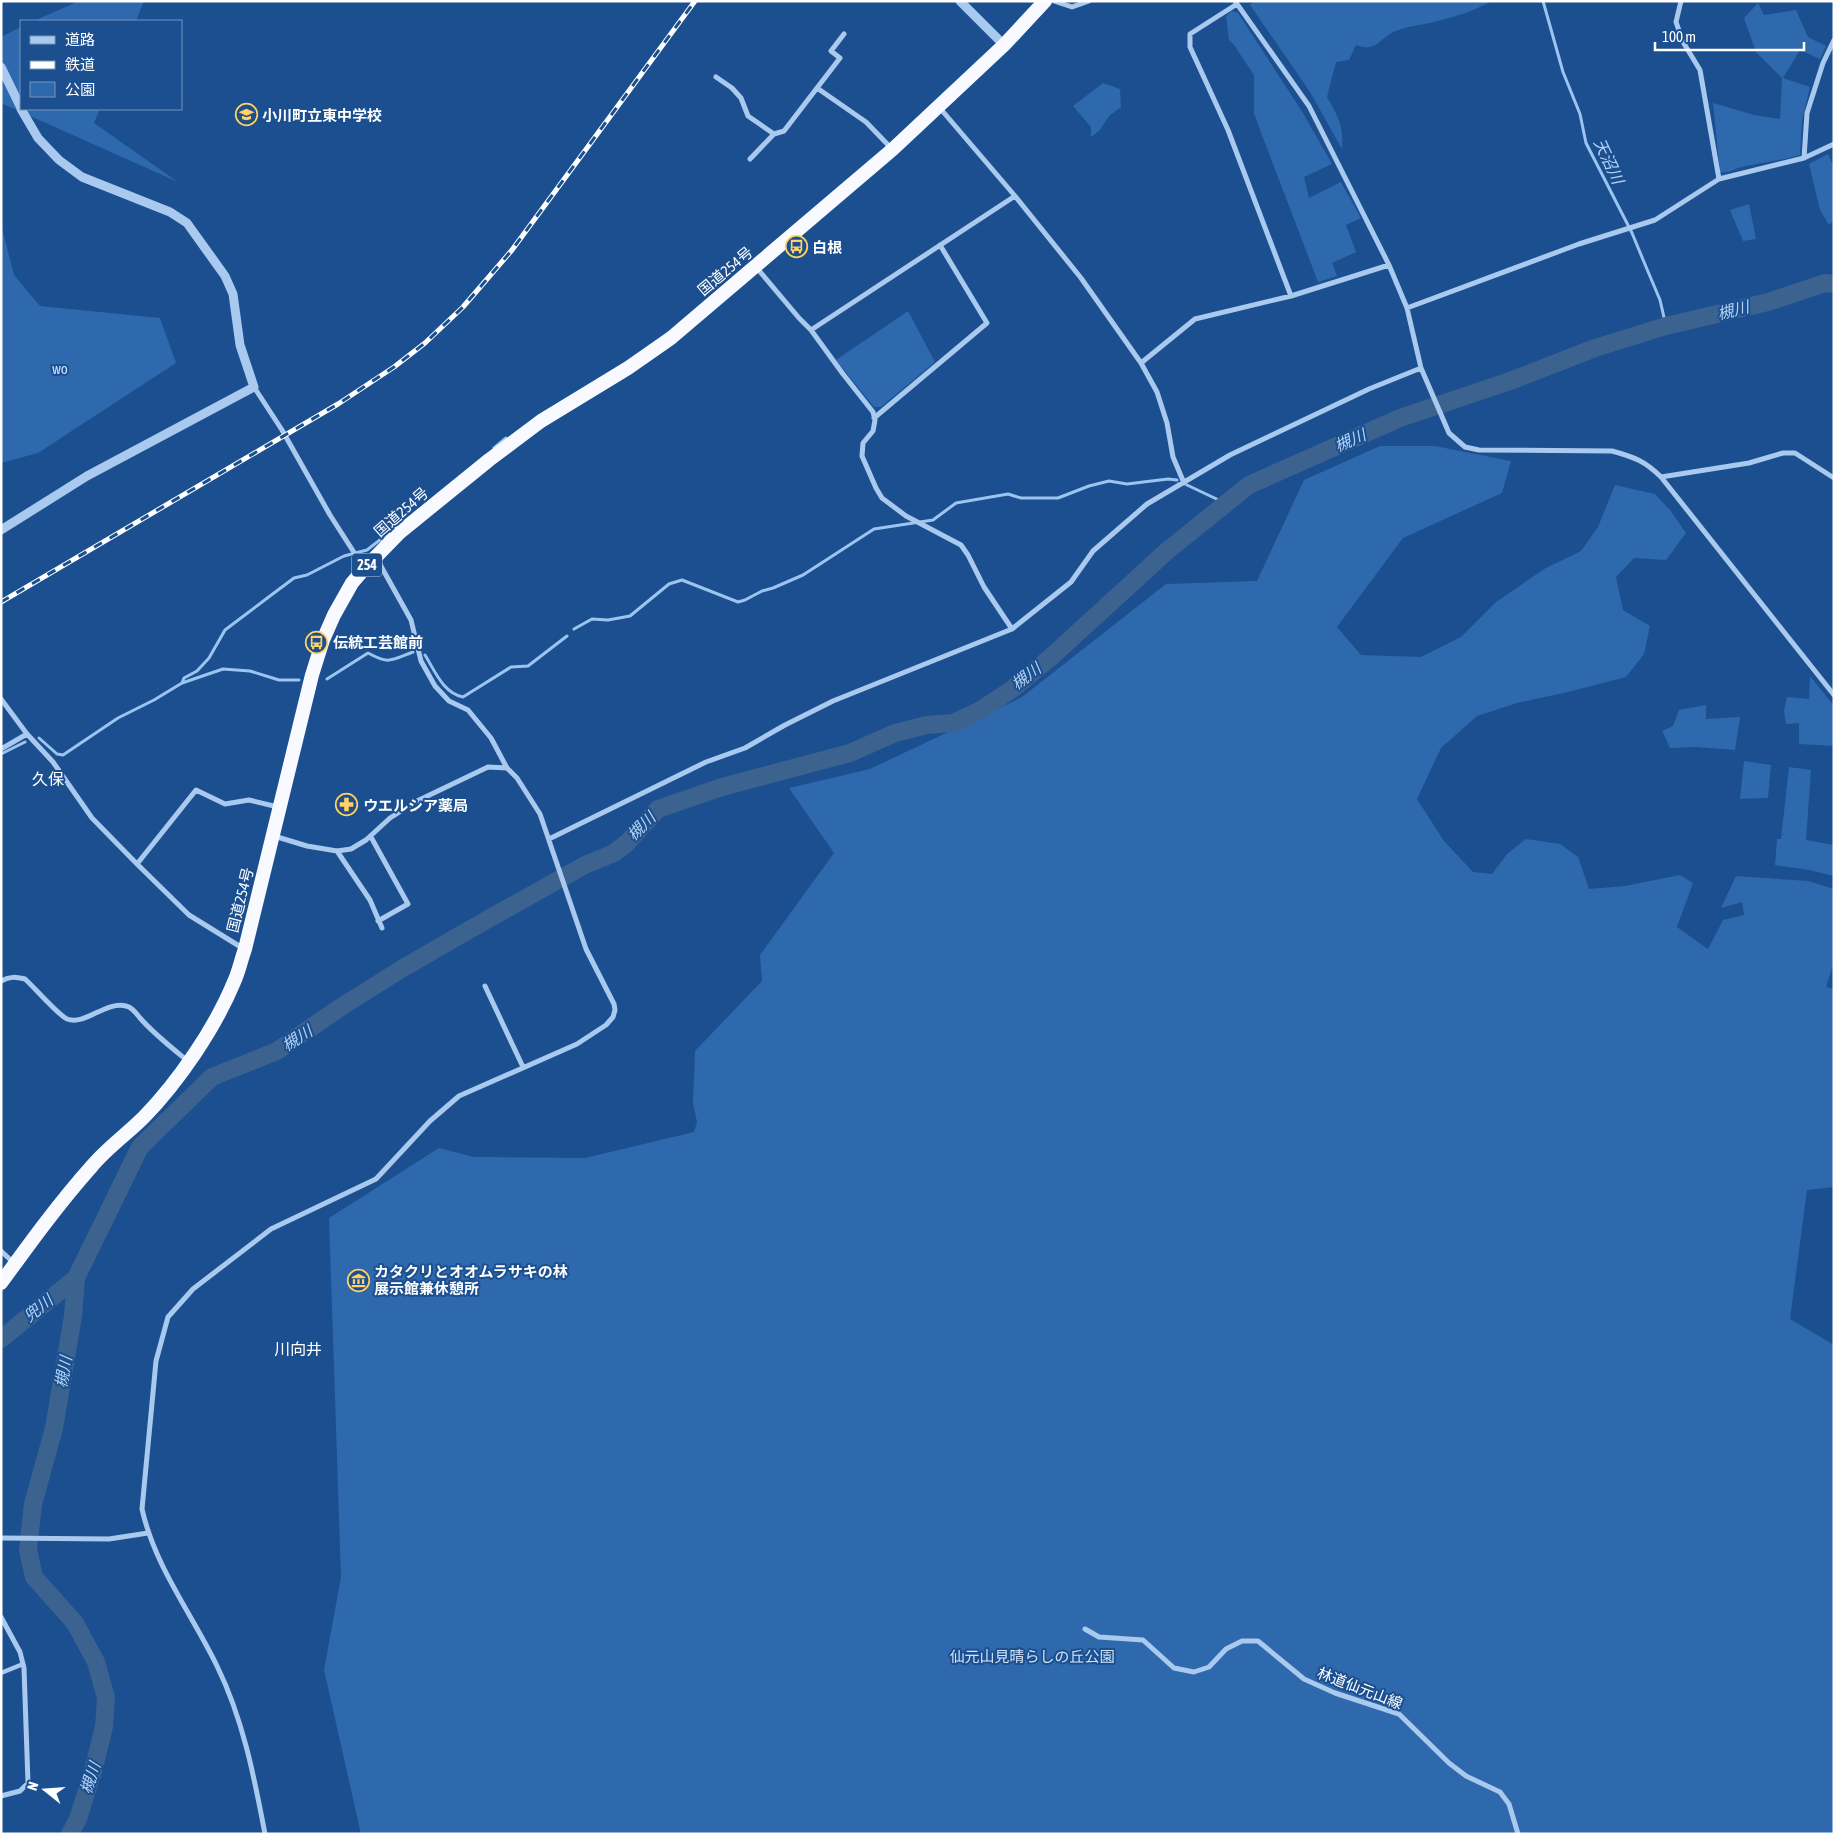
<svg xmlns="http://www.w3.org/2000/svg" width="1835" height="1835" font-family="'Asap Condensed','Noto Sans JP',sans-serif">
<rect width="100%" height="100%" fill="#1b4f8f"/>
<path fill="#2e69ad" d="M79,1H144L136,21H34Z
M1254,1H1492C1474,11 1454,17 1434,22C1422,25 1408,26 1396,31C1378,38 1378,53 1356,45L1349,60L1336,62L1327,97C1338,116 1344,127 1342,149L1310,92L1250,5Z
M1758,3L1764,15L1796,10L1808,37L1826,46L1820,59L1800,50L1783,78L1810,87L1802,120L1800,155C1780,161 1759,163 1738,168C1732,170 1726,174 1720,172L1713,103L1754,115L1780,119L1782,78L1756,52L1744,18Z
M1231,11L1238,13L1303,113L1332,164L1304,177L1309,198L1341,182L1361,218L1346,225L1356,252L1332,263L1337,276L1318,282L1254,114V75L1234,45L1229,40L1226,16Z
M21,27V109H100L94,123L178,182L1,103V37Z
M1103,83L1120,89L1121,107L1109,116L1099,131L1091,137V127L1073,106Z
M1828,154L1834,168V220L1829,225L1820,210L1809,164Z
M1749,204L1756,239L1743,241L1730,210Z
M1,224L14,275L40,306L160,318L176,363L38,453L1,463Z
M908,311L935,362L881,407H874L836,360Z
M1380,446H1435L1511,461L1502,493L1403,538L1337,627L1361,655L1421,657L1461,637L1496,602L1544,569L1581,551L1598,527L1615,485L1655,494L1670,510L1686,533L1666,560L1634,558L1616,577L1623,610L1650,626L1644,654L1626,677L1568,692L1517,703L1477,716L1441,748L1417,799L1444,841L1473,872L1492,874L1507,854L1526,839L1560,844L1578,857L1589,889L1625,886L1680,875L1693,883L1677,927L1708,949L1723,920L1744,915L1742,902L1721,908L1736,876L1808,881L1834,889V962L1826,987L1834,989V1187L1807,1190L1790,1319L1834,1345V1834H361L324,1670L341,1577L329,1218L439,1148L474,1157L585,1158L694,1132L697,1122L693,1103L695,1051L762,981L760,955L834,853L789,788L870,769L1022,697L1166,584L1257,581L1304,480Z
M1810,676L1834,706V746L1799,744V723L1786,724L1784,711L1787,697L1809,699Z
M1706,705V719L1740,717L1735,750L1697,747L1670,748L1662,731L1673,726L1679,710Z
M1744,761L1771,765L1768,798L1740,799Z
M1789,767L1811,770L1806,840L1834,845V876L1809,870L1775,865L1777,839H1781Z"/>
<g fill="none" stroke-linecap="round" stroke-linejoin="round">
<path stroke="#9cc4f0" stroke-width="3" d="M1543,1L1563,72L1580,114L1586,143L1632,233L1644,262L1660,300L1666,326
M494,448L506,438
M1187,485L1225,503
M574,629L592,619L608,620L630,616L669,584L682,580L738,602L745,600L762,591L773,588L803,575L874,529L933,520L956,503L1008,494L1021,498H1058L1089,486L1109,481L1127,484L1168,479L1177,480
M425,655C435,671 443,693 463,697L511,667L528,666L567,636
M327,679L368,653C390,665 391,660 413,652
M182,683L184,678L197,671L209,658L225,630L270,596L294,578L307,575L344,556L367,550L394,529
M39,738L57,754L63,755L118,718L154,700L182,683L223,669L250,671L279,680H299
M1,754L25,742"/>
<path stroke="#3c6290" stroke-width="18" d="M1,1339L76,1278
M70,1834L78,1819L93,1771L104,1727L106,1698L96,1662L75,1623L34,1577L28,1550L33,1504L54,1428L73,1316L76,1278L140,1147L212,1077L277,1051L338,1009L403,968L483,922L585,865L614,853L627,843L658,809L722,787L850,753L895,733L927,725L953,723L979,711L1011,690L1051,657L1167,551L1249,485L1400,418L1510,381L1595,348L1666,326L1768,302L1825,283L1834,284"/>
<path stroke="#a9c9ee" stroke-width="4.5" d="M1,1673L23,1664"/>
<path stroke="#a9c9ee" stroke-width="5" d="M1054,1L1072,7L1089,1
M1235,1L1309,106L1389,265L1407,308L1421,368L1449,433L1465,447L1479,450L1612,451C1634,457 1645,461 1661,477L1834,695
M1681,1L1676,22L1683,42L1700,70L1719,179
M1237,4L1190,34V47L1228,130L1291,296
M716,77L732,88L741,98L748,116L774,134
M817,88L866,122L892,149
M939,107L1015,196L1081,278L1141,363L1157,392L1167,423L1173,457L1184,483
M1804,158L1807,113L1823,63L1834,40
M750,159L774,134L784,131L840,58L831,51L844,34
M756,267L799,318L811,330L843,374L873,412L875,420L873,431L863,443L862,456L876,488L882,498L906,516L961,545L968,555L984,587L1012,629
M1407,308L1579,244L1655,220L1719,179L1804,158L1834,144
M811,330L1015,196
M1141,363L1195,319L1291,296L1389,265
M254,387L282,430L330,515L364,568
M874,418L987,323L940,245
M1661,477L1749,463L1783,453H1795L1834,478
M1,699L27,734L53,762L92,818L137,864L189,915L244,949
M1,749L27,734
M274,836L307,846L337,851L351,849L366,840L390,818L417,801L488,767L507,768
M371,837L408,904L378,921
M549,839L706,762L745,748L785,725L833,701L1012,629L1071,582L1093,551L1147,504L1230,455L1369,389L1421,368
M337,851L370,900L382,928
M137,864L196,790L225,804L249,800L278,807
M1,981C10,976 16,977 25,979C35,988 57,1014 67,1019C85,1026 105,1001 126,1006C132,1007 136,1013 140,1018C154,1034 172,1048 189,1062
M485,986L523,1067
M1,1251L15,1264
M1,1538L109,1539L148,1533
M1,1617L20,1652L24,1668L28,1783L20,1791L1,1796
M1085,1629L1099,1637L1143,1640L1174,1668L1194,1672L1209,1667L1226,1649L1242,1641H1258L1304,1679L1335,1693L1399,1714L1449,1763L1466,1776L1500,1792L1509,1804L1518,1834
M265,1834C254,1776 243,1719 217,1666C192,1614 155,1567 142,1509L156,1361L168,1317L193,1289L271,1229L376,1179L430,1121L459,1096L577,1044L606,1025L613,1017L615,1010L614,1004L586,949L540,814L517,778L507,768L491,738L468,710L449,701L435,686L421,661L411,620L377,559"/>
<path stroke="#a9c9ee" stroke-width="9" d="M960,1L1004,45
M1,67L21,108
M1,530L87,476L254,387L240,345L233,294L225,276L187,223L170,212L82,177L59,160L38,138L21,109"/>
<path stroke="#f8faff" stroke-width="14" d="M1,1283C30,1243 59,1203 92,1166C107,1148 127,1134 144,1117C179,1081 215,1028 234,982C239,971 241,960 245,949L312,675L323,640L334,615L352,583L364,569L399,533L489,460L541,421L628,368L671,338L893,149L1004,45L1045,1"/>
<defs>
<path id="rail" d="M1,602L338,404L394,367L425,343L463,307L512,250L695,1"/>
</defs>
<use href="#rail" stroke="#fff" stroke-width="5"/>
<use href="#rail" stroke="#1b4f8f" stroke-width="3" stroke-dasharray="9" stroke-linecap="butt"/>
</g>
<defs>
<symbol id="school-ring" viewBox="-11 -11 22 22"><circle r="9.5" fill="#1b4f8f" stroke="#ffd166" stroke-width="1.5"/><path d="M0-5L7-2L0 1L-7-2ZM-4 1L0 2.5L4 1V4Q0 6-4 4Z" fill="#ffd166"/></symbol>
<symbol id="bus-ring" viewBox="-11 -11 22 22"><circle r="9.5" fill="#1b4f8f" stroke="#ffd166" stroke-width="1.5"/><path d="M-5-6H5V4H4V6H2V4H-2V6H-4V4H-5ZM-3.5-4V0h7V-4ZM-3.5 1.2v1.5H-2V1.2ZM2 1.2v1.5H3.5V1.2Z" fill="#ffd166"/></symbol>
<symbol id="pharmacy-ring" viewBox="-11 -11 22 22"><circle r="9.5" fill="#1b4f8f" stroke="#ffd166" stroke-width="1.5"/><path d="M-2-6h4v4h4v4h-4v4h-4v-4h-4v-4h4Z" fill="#ffd166"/></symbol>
<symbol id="museum-ring" viewBox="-11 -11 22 22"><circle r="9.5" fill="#1b4f8f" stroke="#ffd166" stroke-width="1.5"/><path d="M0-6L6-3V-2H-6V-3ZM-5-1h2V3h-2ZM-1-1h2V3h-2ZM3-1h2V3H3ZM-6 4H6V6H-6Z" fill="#ffd166"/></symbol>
</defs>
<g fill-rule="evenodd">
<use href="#school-ring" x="234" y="102" width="25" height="25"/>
<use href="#bus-ring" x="784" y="234" width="25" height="25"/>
<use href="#bus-ring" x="304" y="630" width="25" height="25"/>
<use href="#pharmacy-ring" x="334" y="792" width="25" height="25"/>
<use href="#museum-ring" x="346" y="1268" width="25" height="25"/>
</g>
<g text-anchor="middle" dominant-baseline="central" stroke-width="4" stroke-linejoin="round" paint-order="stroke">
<rect fill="#1b4f8f" stroke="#bbcadd" stroke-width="1" x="352" y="553.5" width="30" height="23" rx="4"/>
<g font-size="14" font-weight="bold" fill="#fff">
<text x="367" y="565">254</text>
</g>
<g font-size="15" font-weight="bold" fill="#fff" stroke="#1b4f8f" text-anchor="start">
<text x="262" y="115">小川町立東中学校</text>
<text x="812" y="247">白根</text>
<text x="333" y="642">伝統工芸館前</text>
<text x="363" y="805">ウエルシア薬局</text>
<text x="374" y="1271">カタクリとオオムラサキの林<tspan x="374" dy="17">展示館兼休憩所</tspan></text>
</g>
<g font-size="15" fill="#fff" stroke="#1b4f8f">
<text transform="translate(725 271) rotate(-40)">国道254号</text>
<text transform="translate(401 512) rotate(-41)">国道254号</text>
<text transform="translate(240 900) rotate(-76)">国道254号</text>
<text transform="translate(1360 1688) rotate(21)">林道仙元山線</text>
</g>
<g font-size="15" fill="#cfe3fa" stroke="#1b4f8f">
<text x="60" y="368">wo</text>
<text x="1032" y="1656">仙元山見晴らしの丘公園</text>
</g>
<g font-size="16" font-style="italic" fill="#b5d3f5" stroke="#1b4f8f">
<text transform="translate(1609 161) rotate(65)">天沼川</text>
<text transform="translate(1733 310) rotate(-14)">槻川</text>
<text transform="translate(1350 440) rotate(-24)">槻川</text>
<text transform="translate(1026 676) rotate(-37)">槻川</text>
<text transform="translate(641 826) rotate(-45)">槻川</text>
<text transform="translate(297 1038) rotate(-33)">槻川</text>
<text transform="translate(38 1308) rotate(-39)">兜川</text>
<text transform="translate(63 1372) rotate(-80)">槻川</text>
<text transform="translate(90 1778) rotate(-72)">槻川</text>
</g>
<g font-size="16" fill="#fff" stroke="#1b4f8f">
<text x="48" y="779">久保</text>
<text x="298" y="1349">川向井</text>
</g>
</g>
<rect width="1835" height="1835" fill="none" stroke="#ffffff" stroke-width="5"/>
<rect x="20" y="20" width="162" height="90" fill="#1b4f8f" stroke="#7695bc"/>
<rect x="30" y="36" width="25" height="8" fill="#a9c9ee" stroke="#7695bc"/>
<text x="65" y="45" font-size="15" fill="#ffffff">道路</text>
<rect x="30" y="61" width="25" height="8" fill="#ffffff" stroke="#7695bc"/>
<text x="65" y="70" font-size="15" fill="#ffffff">鉄道</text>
<rect x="30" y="82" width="25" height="15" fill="#2e69ad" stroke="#7695bc"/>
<text x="65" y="95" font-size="15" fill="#ffffff">公園</text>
<g transform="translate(45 1790) rotate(287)" stroke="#1b4f8f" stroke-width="4" paint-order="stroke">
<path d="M0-4L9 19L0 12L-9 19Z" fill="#ffffff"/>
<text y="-8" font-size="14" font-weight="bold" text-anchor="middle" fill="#ffffff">N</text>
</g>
<path d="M1655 42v8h149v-8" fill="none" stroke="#ffffff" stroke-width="2.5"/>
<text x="1662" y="42" font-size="15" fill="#ffffff" stroke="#1b4f8f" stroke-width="4" paint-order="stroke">100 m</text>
</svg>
